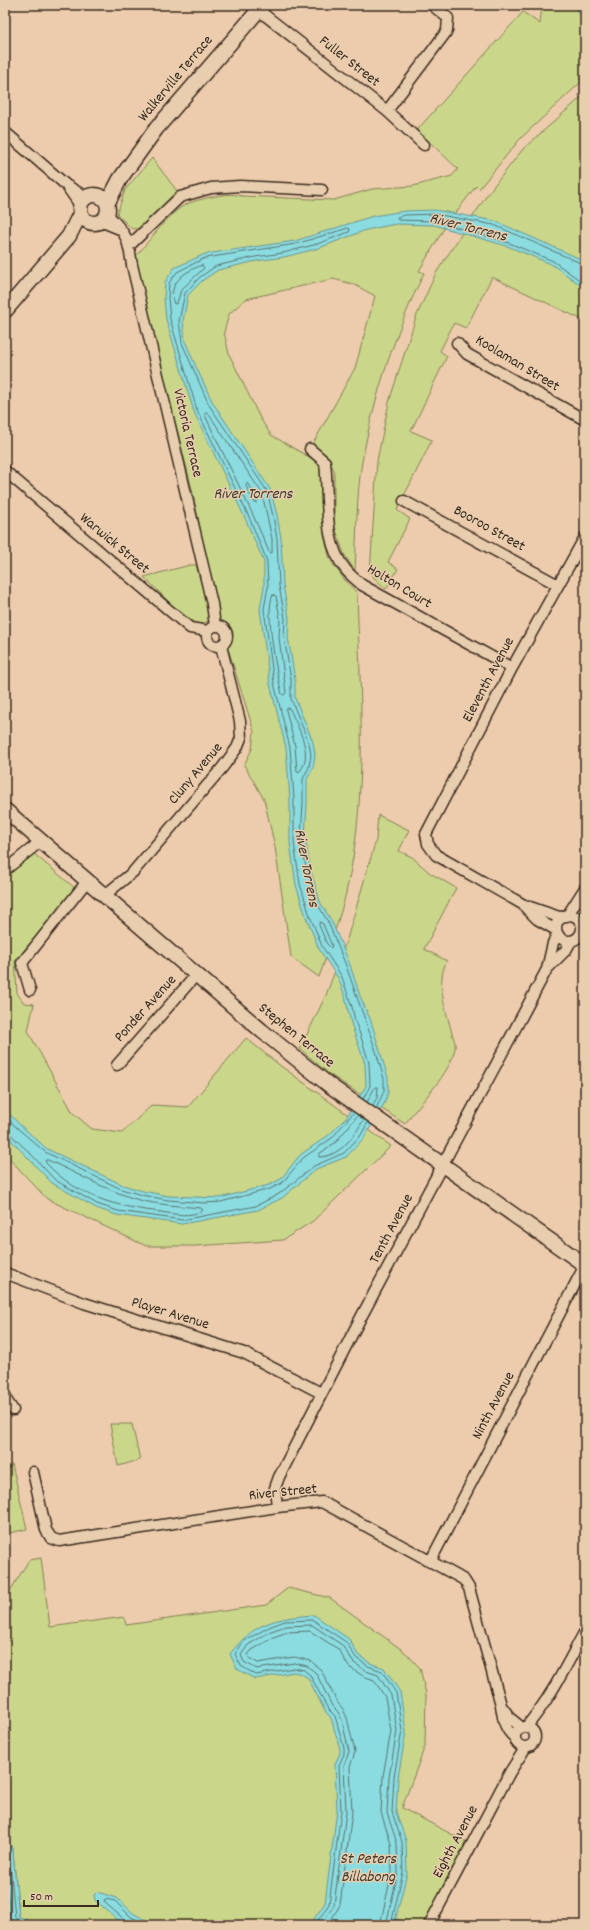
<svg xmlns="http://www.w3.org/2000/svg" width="590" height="1930" font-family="Dekko,sans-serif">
<rect width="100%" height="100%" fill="#edccad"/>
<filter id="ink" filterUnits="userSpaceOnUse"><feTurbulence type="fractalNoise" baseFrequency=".025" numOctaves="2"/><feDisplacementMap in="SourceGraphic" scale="8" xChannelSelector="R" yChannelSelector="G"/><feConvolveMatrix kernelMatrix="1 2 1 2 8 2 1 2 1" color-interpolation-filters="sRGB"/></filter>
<g filter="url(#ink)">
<path fill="#cad689" stroke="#828054" d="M542,5H585V74L579,78L582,81L520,139L479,189L476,186L445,227L419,271L424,273C395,333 374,396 362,462C356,497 357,535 355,571L344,554L334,524V470L326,456L310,449L355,368L375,296L353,284L333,279L246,299L229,314L224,332L229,354L260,418L271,435L316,461L322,471L324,535L330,560L344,579L357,593C360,692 369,795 346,893C339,921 329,949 319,977L291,957L275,847L264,799L244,765L252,749L254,732L227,645L229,630L219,621L192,489L144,299L135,257C147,244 170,212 185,205C193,201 202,199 211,197C221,195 232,193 242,196L334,200L372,189L413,186L452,176L458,169L417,130L523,12L540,24Z
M585,94V321L492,277L466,328L454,323L440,351L447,356L411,431L432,440L397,510L410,519L388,562L398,569L386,589L370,574L377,461L389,402L416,317L436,273L489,192L523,149Z
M152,158L177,191L142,228L132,229L117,214L125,190Z
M190,565H196L210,613L209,621L199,625L183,616L144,577Z
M378,815L409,830L399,851L412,857L430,873L456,888L424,949L447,961C435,983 446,1010 452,1033C453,1037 456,1043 455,1048C451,1074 420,1102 405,1124L329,1074L300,1049L326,995L347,939L376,840Z
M33,853L76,889L15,961L17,993L24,1003L34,1004L28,1031L73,1113L92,1129L122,1133L152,1105L188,1107L246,1038L278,1064L391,1146L313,1221L283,1240L195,1246H146L47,1199L5,1154V876Z
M110,1424H132L140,1460L118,1466Z
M12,1464L27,1529L5,1534V1474Z
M41,1558L50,1627L124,1617L126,1625L266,1605L288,1588L330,1598L405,1652L420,1668L426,1694L425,1746L402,1808L472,1845L426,1925H27V1920L19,1917L13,1852L5,1830V1599L29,1560Z"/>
<path fill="#8adce1" stroke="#6a9593" d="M576,5H585V29Z
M435,210L495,221L585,261V288L551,264L507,246L434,225L396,224L366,230L319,248L284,257L256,261L218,270L203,280L188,295L183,321L185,341L196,367L213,403L270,489L277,515L281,538L283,585L289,618L288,637L295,680V698L313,742L315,755L313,768L307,779V803L305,837L310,868L320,902L331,920L349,962L360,996L371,1021L388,1078V1092L385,1102L364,1138L346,1157L316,1169L282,1198L258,1210L182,1224L117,1215L96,1208L52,1183L5,1134V1109L18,1123L47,1149L123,1185L143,1191L168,1196L220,1198L269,1185L281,1179L300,1155L329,1135L346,1118L366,1086L365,1064L351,1023L345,996L338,978L319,949L306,917L296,885L290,843V798L286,748L270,684L260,609L264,587V562L245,518L194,412L166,319L164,298L165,282L174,268L205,254L295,241L373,216L405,211Z
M314,1615L349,1639L358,1655L370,1663L384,1668L400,1692L406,1731L398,1778L396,1812L406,1841L407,1873L394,1925H310L325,1903L337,1810L335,1764L340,1753V1749L331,1718L325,1711L308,1678L302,1674L294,1672L255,1679L237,1669L230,1654C254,1622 276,1618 314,1615Z
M5,1830L13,1852L19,1917L27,1920V1925H5Z
M97,1892L117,1898L134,1914L157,1925H124L95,1900L94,1895Z"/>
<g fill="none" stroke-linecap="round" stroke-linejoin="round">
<path stroke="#5b716c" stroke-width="1" d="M202,265L204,268L181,290L177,303L174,304C167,283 184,272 202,265Z
M585,265L494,225L435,214L405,215L397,217L398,220L435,221L509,243L553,261L585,284
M206,412L208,413L262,493L272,539V553L269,552C250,505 226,461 205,415Z
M247,483L256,495L257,503L254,502L246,486Z
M273,595L276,596L280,619L279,637L286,693L284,695L282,694C277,675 264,610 273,595Z
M288,708L290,709C297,726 315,755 299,772L297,771L295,746L286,710Z
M320,922L323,924L332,946L331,948L327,944L319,925Z
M363,1099L370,1086L369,1063L361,1037L355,1021L352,1007L342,977L322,946L310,916L300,884L294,843V798L290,748L274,683L264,609L268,587L267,561L249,517L197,410L170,319L168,298L169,283L177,272L205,258L296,244L348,228L350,229L349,232L317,244L283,253L255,257L216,266L200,277L185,293L179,321L182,343L209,405L267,491L273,516L277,539L279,586L285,618L284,637L291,680V699L309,743L311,755L309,767L303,779V803L301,837L306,868L317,903L328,922L345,963L375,1048L384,1079V1091L376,1109
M367,1102L375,1087H378L377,1098L372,1106
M5,1115L15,1126L45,1152L121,1189L142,1195L168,1200L204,1203L221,1202L270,1189L282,1183L303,1158L332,1138L354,1112
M358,1115L336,1142L319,1154V1157C340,1157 355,1135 364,1119
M5,1132L9,1133L31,1154L55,1180L97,1204L118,1211L182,1220L256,1206L279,1194L314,1166L344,1153L361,1135L368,1122
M46,1160H48C78,1174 108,1191 139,1200C159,1205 181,1206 201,1208L203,1210C191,1218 174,1214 161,1212C117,1207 77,1197 46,1163Z
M5,1841L9,1853L15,1917L23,1925
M5,1867L10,1918L16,1925
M127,1925L125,1920L104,1902L105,1899L115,1901L131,1917L148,1925
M315,1925L329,1904L341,1811L339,1765L344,1754V1748L335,1716L328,1709L310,1675L304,1670L294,1668L256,1675L241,1666L235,1654L244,1641L269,1627L285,1621L313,1620L346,1642L356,1658L368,1666L382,1671L396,1693L402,1731L394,1777L392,1812L402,1842L403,1872L391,1925
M321,1925L334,1905L346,1812L344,1765L349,1752L342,1720L338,1712L332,1706L316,1673L307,1666L294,1663L257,1669L244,1662L241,1655L248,1645L271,1631L286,1626L312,1625L342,1645L353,1662L366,1671L378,1675L391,1695L397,1731L389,1777L387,1813L397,1843L398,1872L386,1925
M328,1925L340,1905L352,1812L350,1767L355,1752L347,1718L343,1709L337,1702L321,1670L311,1661L294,1657L258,1663L249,1658L248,1655L252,1650L274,1637L287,1632L310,1631L338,1649L349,1667L363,1676L374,1680L385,1697L391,1731L383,1776L381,1812L391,1844L392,1872L380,1925"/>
<path stroke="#6a9593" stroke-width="3" d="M397,1920L407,1925"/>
<defs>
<path id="street" d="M252,5L387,111L424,145
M387,111L447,31L448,18L432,5
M5,132L66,185L86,197
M68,188L80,205
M107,214C127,234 128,238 132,265L212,604L215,626
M100,221L117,228
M129,246L180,197L211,188L240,186L322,190
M457,343L467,354L585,420
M310,449L325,462C329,496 322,542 346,570C350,575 356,580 362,585L512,668
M5,471L190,628L208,631
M404,501L558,585
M207 636a10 10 0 1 1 20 0a10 10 0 1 1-20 0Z
M5,870L41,841
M105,895L133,872L222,768L237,748L241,738L240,721L221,646
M524,906L537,919L556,930
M556 928a13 13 0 1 1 26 0a13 13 0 1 1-26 0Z
M567,916L585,888
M562,918L524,905L436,855L428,844L426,834L512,668L585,537
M547,969L553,943L557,934
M30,990L22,963L88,880
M117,1065L197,974
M5,1273L84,1303L244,1353L321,1393
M5,1395L7,1401L13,1410
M33,1472L46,1530L51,1538L59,1541L277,1507L322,1502L459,1577L464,1580L469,1588L501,1705C503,1719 504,1729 515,1738
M277,1507L275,1488L279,1477L358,1323L538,986L547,969L566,950L571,941
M430,1562L585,1265
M503,1708L510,1718L521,1727
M515 1737a10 10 0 1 1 20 0a10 10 0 1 1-20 0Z
M526,1727C551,1698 567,1664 585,1631
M429,1925L510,1772L526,1747"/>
<path id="secondary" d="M80 209a14 14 0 1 1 28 0a14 14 0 1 1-28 0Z
M107,204L120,179L156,129L263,5
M5,311L69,236L80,214
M5,810L262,1031L329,1085L585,1265"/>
</defs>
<use href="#street" stroke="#3b2a1e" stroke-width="13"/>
<use href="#secondary" stroke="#3b2a1e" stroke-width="17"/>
<use href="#street" stroke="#e8ceaf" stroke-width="10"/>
<use href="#secondary" stroke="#e8ceaf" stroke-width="14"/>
</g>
</g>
<g text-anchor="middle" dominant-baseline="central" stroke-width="3" stroke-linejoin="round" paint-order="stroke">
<g font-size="15" fill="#3b2a1e" stroke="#e8ceaf">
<text transform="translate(349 62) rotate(38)">Fuller Street</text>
<text transform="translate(176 79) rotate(-50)">Walkerville Terrace</text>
<text transform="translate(517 364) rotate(31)">Koolaman Street</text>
<text transform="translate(187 433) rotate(77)">Victoria Terrace</text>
<text transform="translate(489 529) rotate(29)">Booroo Street</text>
<text transform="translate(114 544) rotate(40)">Warwick Street</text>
<text transform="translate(399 587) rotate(31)">Holton Court</text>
<text transform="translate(489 680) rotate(-62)">Eleventh Avenue</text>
<text transform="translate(196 774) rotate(-50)">Cluny Avenue</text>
<text transform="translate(146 1009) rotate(-48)">Ponder Avenue</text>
<text transform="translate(296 1036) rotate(39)">Stephen Terrace</text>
<text transform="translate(392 1229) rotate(-62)">Tenth Avenue</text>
<text transform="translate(170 1314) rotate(17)">Player Avenue</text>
<text transform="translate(494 1406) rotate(-62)">Ninth Avenue</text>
<text transform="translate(283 1493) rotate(-6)">River Street</text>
<text transform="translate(456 1842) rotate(-62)">Eighth Avenue</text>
</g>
<g font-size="16" font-style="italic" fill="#433c32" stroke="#e8ceaf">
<text transform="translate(468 228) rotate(14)">River Torrens</text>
<text x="253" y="494">River Torrens</text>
<text transform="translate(306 868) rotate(79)">River Torrens</text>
<text x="368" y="1859">St Peters<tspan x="368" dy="18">Billabong</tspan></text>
</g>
</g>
<rect width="590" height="1930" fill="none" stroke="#e8ceaf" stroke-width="20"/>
<rect x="10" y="10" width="570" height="1910" fill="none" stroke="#3b2a1e" stroke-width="1.5" filter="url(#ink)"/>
<path d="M24 1900v6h74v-6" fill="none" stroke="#3b2a1e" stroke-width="2"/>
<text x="30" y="1900" font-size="12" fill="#3b2a1e" stroke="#e8ceaf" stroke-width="3" paint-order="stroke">50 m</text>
</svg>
